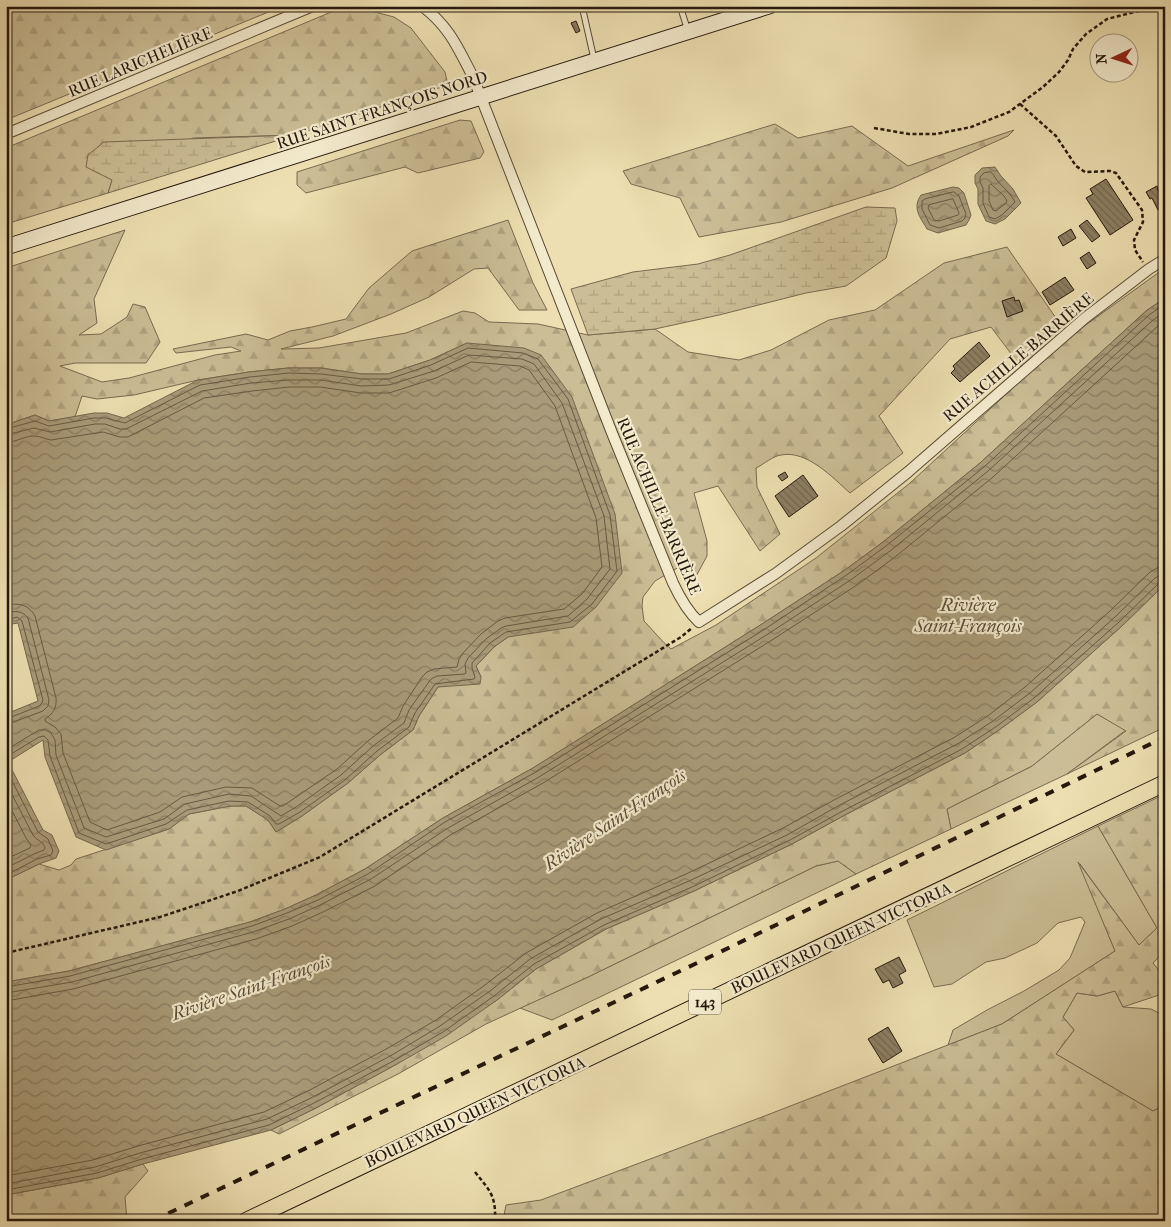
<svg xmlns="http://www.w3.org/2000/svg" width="1171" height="1227" font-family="'IM FELL French Canon',serif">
<defs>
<pattern id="forest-firs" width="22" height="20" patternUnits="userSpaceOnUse" patternTransform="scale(1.25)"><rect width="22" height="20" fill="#cbbd95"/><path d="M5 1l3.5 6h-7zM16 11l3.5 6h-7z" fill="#aea27f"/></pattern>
<pattern id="wetland-marsh" width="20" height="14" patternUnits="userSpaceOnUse" patternTransform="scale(1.25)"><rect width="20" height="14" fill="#cbbd95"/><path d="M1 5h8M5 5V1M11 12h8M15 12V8" fill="none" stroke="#aea27f"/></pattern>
<pattern id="water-waves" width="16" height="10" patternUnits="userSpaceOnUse" patternTransform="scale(1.25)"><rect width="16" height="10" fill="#a99b79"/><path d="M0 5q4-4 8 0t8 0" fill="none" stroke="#897d62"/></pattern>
<pattern id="building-back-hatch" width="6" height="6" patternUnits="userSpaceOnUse" patternTransform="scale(1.25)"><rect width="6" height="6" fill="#8d7f62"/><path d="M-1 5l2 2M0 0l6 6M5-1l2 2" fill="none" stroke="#73674f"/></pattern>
</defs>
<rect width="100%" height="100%" fill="#eddfb1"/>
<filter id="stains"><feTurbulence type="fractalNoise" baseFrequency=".004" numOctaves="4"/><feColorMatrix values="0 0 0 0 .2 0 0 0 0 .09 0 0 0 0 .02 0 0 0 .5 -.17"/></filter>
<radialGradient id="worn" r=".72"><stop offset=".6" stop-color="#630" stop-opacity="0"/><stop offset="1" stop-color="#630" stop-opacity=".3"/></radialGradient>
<path fill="#cbbd95" stroke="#786a50" d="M1097,714L1126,730L1067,774L951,829L947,809L1032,766Z
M1098,826L1157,928L1139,945L1080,864L1115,951L1002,1024L948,1045L953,1030L987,1010L1024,991L1059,970L1070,958L1085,922L1081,917L1058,923L1037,943L1005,958L986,962L952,984L934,987L907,920Z
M838,861L856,874L552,1020L520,1008L586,978L816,866Z
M1115,991L1123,1007L1151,1009L1165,1016V1105L1153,1111L1056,1054L1074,1030L1063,1017L1077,993L1097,996Z"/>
<path fill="url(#forest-firs)" stroke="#786a50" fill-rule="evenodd" d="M6,6H283L6,120Z
M363,9L394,17L411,28L445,72L448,85L295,135L193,138L112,181L108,193L6,224V148L336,10Z
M460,120L471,121L484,152L480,158L418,173L405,167L306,193L297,185V172Z
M775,124L798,138L852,126L908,166L1014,130L1008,136L892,188L781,222L699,237L680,198L631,184L623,171Z
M508,220L533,283L547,310H519L488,268L474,269L429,297L391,314L333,336L281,349L319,348L406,333L463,311L475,313L489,322L538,324L588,335L655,329L688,352L739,360L771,350L829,320L875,310L944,263L1007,247L1069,337L1165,268V298L1146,311L980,463L883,542L845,570L762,624L533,768L443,818L365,869L316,895L285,909L250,922L69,971L6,982V880L39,864L59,870L71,865L76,859L169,829L189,814L230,806H246L268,820L276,832L302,816L348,783L380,755L413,730L419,716L438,687L481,677L476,666L494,647L508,637L467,343L430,360L388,374H362L321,368H288L249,372L198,380L134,395L97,399L82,396L75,417L49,421L35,415L6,425V268L125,230L94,299L97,323L79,335L101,334L127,317L133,304L145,307L160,342L146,363H75L60,366L102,382L129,378L215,355L241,351L231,347L176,353L173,349L246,334L268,340L290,331L312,327L346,319L369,288L412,251ZM991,327L1027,375L910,483L816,558L716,625L671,649C661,641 653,630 644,621L642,606L643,597L655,581L686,563L694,580L707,556V541L694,493L718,486L760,551L780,534L757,487L756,468C764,464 773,456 781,455C807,450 832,477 850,493L903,453L879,416L950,339Z
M1165,584V727L1067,774L1126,731L1097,714L1032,766L947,809L951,829L856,874L838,861L816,866L586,978L486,1024L398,1074L279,1134L271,1130L316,1108L397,1064L497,1000L536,969L606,929L694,891L792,844L843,816L965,753L999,730L1037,702L1123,625Z
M1165,794V951L1153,963L1165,978V993L1123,1007L1115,991L1097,996L1077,993L1063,1017L1074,1030L1056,1054L1153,1111L1165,1105V1221H503L506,1205L541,1200L762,1117L1002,1024L1115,951L1078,862L1139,945L1157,928L1098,826Z
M143,1164L148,1171L125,1197L127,1221H6V1195L98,1178Z"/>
<path fill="url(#wetland-marsh)" stroke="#786a50" d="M295,135L108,193L112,180L86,167L88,155L104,142Z
M866,207L895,208L897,221L886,258L846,286L806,293L719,315L655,329L588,335L571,289L633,272L698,264L730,255Z"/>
<path fill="url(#water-waves)" stroke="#74674d" d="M995,167L1001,176L1013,189L1021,203L1005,219L995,224L986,221L978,204V189L975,183V175L982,168Z
M953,187L959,188L964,193L971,215L969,220L966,225L938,233L927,229C920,217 912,208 921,195Z
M1165,298V584L1123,625L1037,702L999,730L965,753L843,816L792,844L694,891L606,929L536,969L497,1000L446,1036L397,1064L316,1108L271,1130L143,1164L98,1178L6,1195V982L69,971L250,922L285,909L316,895L365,869L443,818L533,768L762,624L845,570L883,542L980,463L1146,311Z
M467,343L524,348L541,355L572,397L615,514L622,573L596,607L573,627L508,637L494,647L476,666L481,677L480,684L438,687L419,716L413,730L380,755L348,783L302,816L276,832L268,820L246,806H230L189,814L169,829L106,850L76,837L45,757L43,740L8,762L43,830L52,835L59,851L56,858L39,864L6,880V714L38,701L18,623L6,625V425L35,415L49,421L94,413H107L124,418L198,380L249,372L288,368H321L362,374H388L430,360Z"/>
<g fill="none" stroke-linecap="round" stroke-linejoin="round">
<path stroke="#675a42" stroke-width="1" d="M991,172C993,174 995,177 996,179C1003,188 1009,191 1015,202L1002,215L995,219L989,217L983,203V188L980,182V177L984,173Z
M991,184L1004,196L1007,201L1006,203L996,211L993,210L989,201V186Z
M954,192L959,196L966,214L965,218L962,221L939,228L930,225L922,209V201L925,199Z
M953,199L959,213L958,215L939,221L934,220L928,208L929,205Z
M6,429L35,421L49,426L94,418H106L125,423L200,385L250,377L289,373L321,374L362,379H389L431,365L468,348L523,353L538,359L568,399L610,515L617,571L592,604L570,622L506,632L490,643L472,663V668L475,677L474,679L435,684L415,713L409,727L377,751L345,780L300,812L279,824H276L270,816L248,802L229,801L187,810L166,824L106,844L79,833L50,756L48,740L44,736L39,737L6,757
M6,435L34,428L50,432L95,424H105L120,429H126L202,391L251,383L289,380H321L361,386L389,385L434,371L469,355L522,359L534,364L562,403L604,516L610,569L587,599L568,616L506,626L501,628L486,639L468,658L465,664L466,672L465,674L437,676L431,679L409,710L404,723L373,746L341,775L296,807L281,816L251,796L229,794L185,804L164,819L106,837L84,828L56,755L55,740L51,733L46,730H39L6,750
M6,443C15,442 28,435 35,436C40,436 45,439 51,440L103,432L120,437H128L204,398L252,391L289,387H320L361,393H389L436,378L471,362L520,366L529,370L555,406L596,518L602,567L582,594L564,609L505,618L498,621L481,634L463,653L459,659L457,667L434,669L427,672L422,677L403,706L398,718L369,740L337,769L283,806H280L252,788L226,787L182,797L160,812L107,830L90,822L63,753L61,734L55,727L45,721V719C53,714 57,708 56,698L35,616C28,604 19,603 6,605
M6,613C15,611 22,610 28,618L49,700L48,706L43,711L11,723L6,724
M6,620L17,617L22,621L43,700L42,703L39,706L9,718H6
M6,769L38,832L48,839L53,851L51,855L37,859L6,875
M6,783L33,835C37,841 43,841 45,848L44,850L34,854L6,868
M6,799L26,838L31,845L30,848L6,859
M6,987L70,976L252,926L287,913L318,900L368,874L445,822L536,772L765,629L848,574L886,546L984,467L1149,315L1165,304
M6,993L72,982L253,932L289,919L320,905L371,879L448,828L539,777L768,634L852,579L890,551L988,471L1153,320L1165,312
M6,1001L73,989L256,939L292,926L323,912L375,886L452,834L543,783L772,640L857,585L895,557L993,477L1158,326L1165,321
M6,1176L93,1160L138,1146L264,1112L308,1091L388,1048L436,1020L485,985L526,953L597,913L686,874L783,828L834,800L955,737L989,715L1025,687L1110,611L1150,572L1157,568L1165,567
M6,1184L95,1167L140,1153L267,1119L311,1098L392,1055L440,1026L490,991L530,959L601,919L689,881L787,835L838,806L959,743L993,721L1030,693L1115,617L1155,578L1159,576L1165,575
M6,1190L97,1173L142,1159L269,1125L314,1103L395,1060L443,1032L494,996L534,964L604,925L692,887L790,840L841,812L962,749L997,726L1034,698L1120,621L1159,583L1165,581"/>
</g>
<path fill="url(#building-back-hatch)" stroke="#25180c" d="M576,21L580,31L576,33L571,23Z
M1106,179L1133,220L1110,235L1086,198L1093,194L1090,189Z
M1157,186L1158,190L1165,187V206L1158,210L1152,198L1150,199L1146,192Z
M1087,220L1100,236L1092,242L1079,226Z
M1071,229L1076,238L1063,246L1058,237Z
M1089,252L1096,263L1087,269L1080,258Z
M1065,277L1074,290L1050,305L1042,292Z
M1014,297L1015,301L1019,300L1023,311L1007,317L1002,301Z
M979,342L990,356L960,382L951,373L955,369L953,366Z
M785,472L788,477L782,481L778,476Z
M803,475L818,496L789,517L775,496Z
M899,957L906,971L899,975L903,983L893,988L889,980L883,983L875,969Z
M888,1027L902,1051L883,1063L868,1039Z"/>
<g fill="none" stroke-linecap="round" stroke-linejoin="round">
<defs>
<path id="lane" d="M582,6L594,59
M680,6L688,31"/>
<path id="street" d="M422,6C449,26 458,48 473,77L612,433L673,583C680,598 687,611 699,622L775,574L841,526L908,472L1085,318L1149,269L1165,259
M6,134L313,6"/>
<path id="secondary" d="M6,247L769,6"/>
<path id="primary" d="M246,1221L1165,783"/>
</defs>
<use href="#lane" stroke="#574a35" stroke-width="7"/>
<use href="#street" stroke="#574a35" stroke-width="12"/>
<use href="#secondary" stroke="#25180c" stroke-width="17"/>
<use href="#primary" stroke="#25180c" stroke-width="18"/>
<path stroke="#25180c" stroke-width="2.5" stroke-dasharray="4 2.5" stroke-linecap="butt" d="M1020,104L1056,136L1076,166L1085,172L1110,171L1116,173L1142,210L1143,222L1134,240L1135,250L1143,262
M874,128L909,134H936L971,127L1009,112L1043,87L1059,72L1068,60L1073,49L1086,34L1107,19L1158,6
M6,953L160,917L238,891L320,857L681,637L692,628
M475,1172C490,1191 496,1195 495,1221"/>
<use href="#lane" stroke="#f3eacc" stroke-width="5"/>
<use href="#street" stroke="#f3eacc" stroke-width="10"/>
<use href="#secondary" stroke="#f3eacc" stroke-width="15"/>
<use href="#primary" stroke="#eddfb1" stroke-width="16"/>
<path stroke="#25180c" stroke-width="4" stroke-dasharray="9 9" stroke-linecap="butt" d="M152,1221L716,954L1165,737"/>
</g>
<g text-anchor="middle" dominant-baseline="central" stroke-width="4.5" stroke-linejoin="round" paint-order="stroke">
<rect fill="#f3eacc" stroke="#635746" stroke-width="1" x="689" y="989.5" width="32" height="25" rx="4"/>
<g font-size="15" font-weight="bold" fill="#25180c">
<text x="705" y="1002">143</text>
</g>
<g font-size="16" fill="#25180c" stroke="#f3eacc">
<text transform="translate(140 62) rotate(-23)">RUE LARICHELIÈRE</text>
<text transform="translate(382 110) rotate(-18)">RUE SAINT-FRANÇOIS NORD</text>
<text transform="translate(1018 357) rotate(-40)">RUE ACHILLE-BARRIÈRE</text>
<text transform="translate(659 506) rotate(67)">RUE ACHILLE-BARRIÈRE</text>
<text transform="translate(841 938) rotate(-25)">BOULEVARD QUEEN-VICTORIA</text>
<text transform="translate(475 1112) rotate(-25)">BOULEVARD QUEEN-VICTORIA</text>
</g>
<g font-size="18" font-style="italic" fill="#5a4c38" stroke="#f3eacc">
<text x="968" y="605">Rivière<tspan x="968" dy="21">Saint-François</tspan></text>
<text transform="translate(615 820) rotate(-34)">Rivière Saint-François</text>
<text transform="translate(251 988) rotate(-19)">Rivière Saint-François</text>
</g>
</g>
<rect width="1171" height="1227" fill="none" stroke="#eddfb1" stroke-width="25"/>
<rect x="8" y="8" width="1156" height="1212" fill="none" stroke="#25180c" stroke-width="2.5"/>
<rect x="12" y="12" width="1146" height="1202" fill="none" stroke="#25180c"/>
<g transform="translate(1114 58) rotate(266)"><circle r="24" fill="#f3eacc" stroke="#a1967f"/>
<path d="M0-4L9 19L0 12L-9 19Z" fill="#8f2418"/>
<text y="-8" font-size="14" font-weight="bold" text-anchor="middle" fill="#25180c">N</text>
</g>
<rect width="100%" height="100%" filter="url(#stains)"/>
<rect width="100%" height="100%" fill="url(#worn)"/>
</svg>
